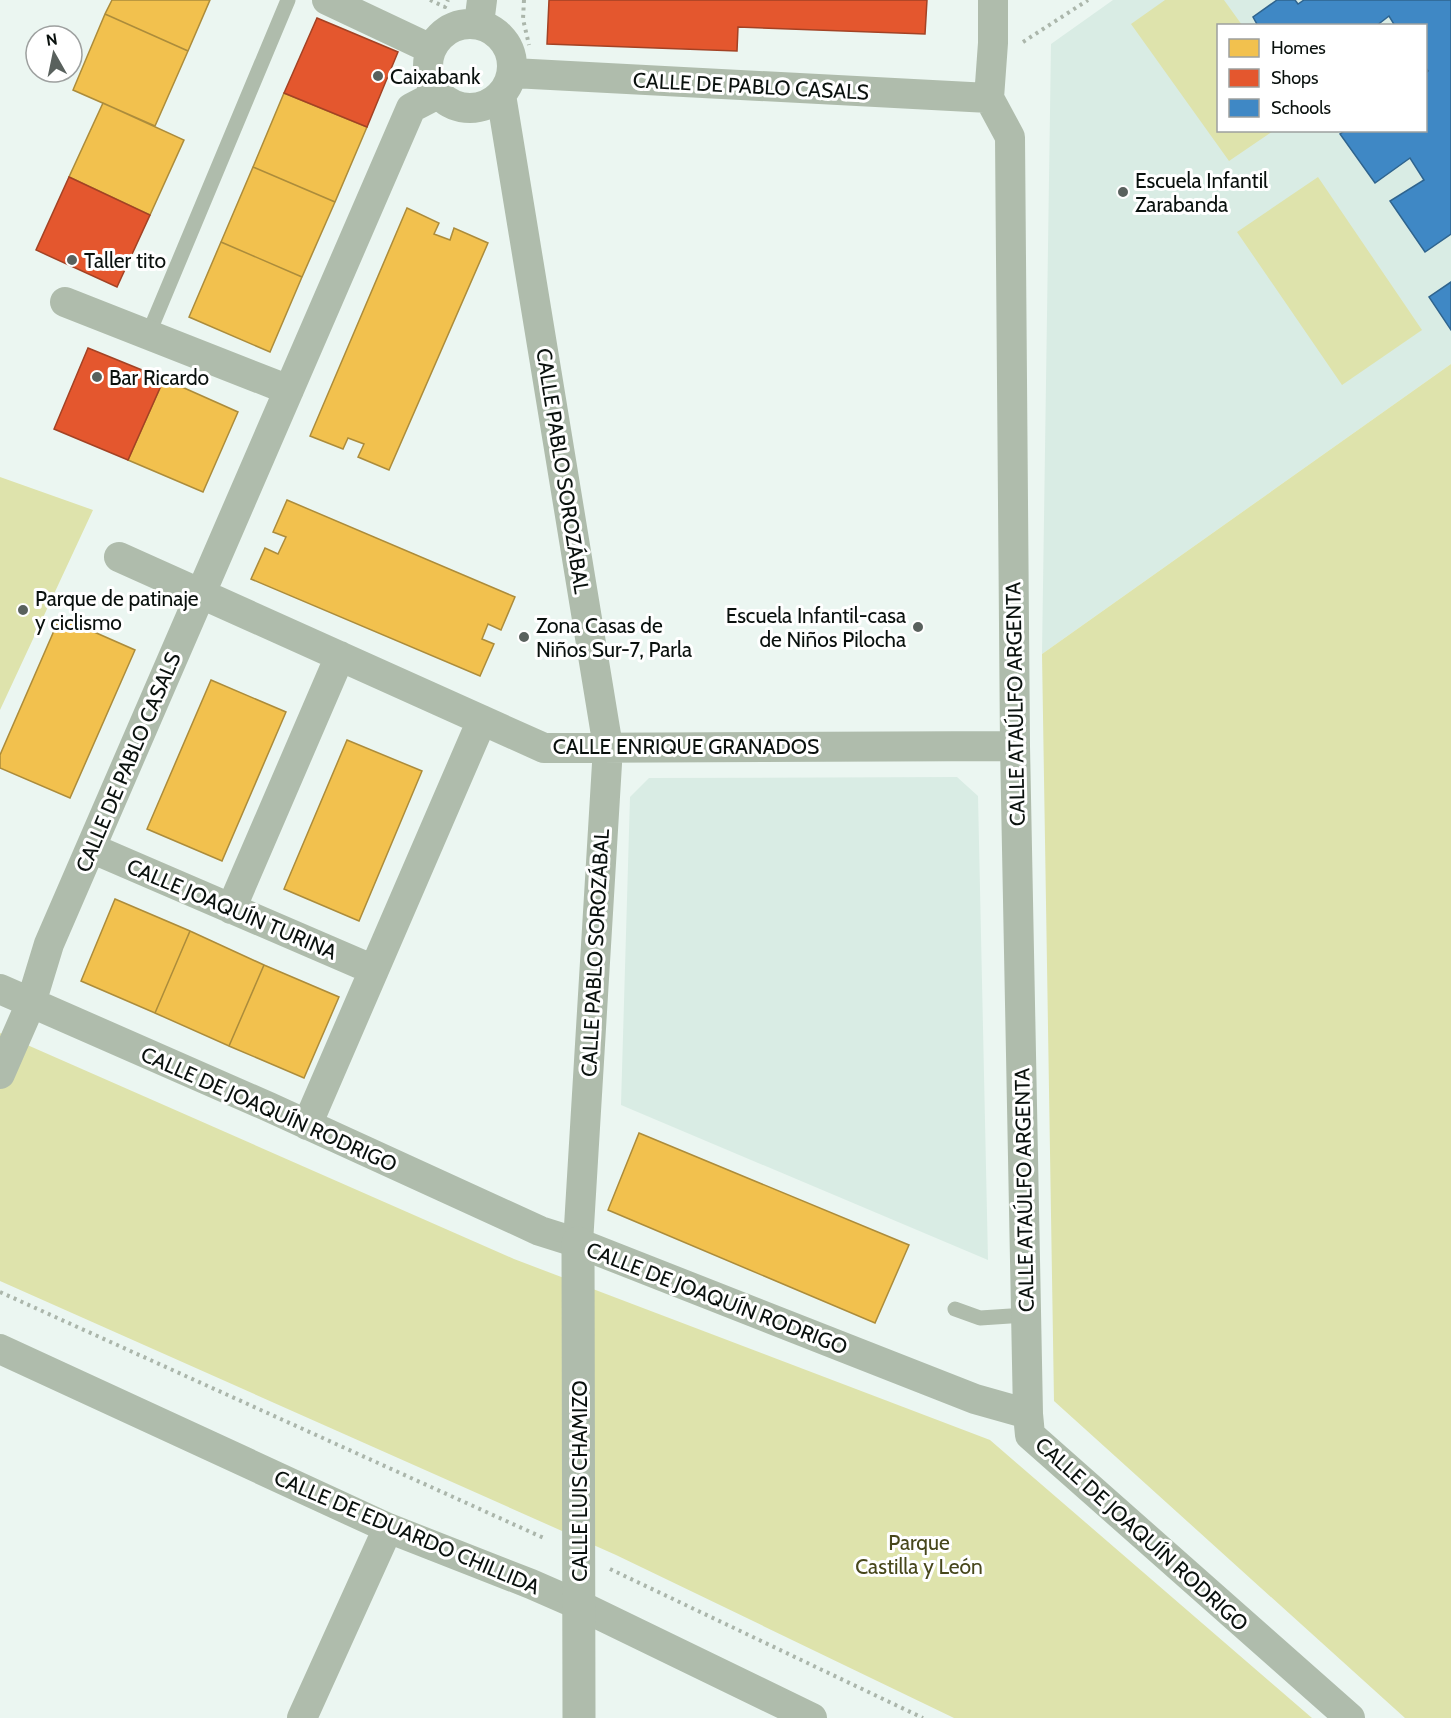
<svg xmlns="http://www.w3.org/2000/svg" width="1451" height="1718" font-family="Cabin,sans-serif">
<rect width="100%" height="100%" fill="#ebf6f1"/>
<path fill="#d9ece4" fill-rule="evenodd" d="M1113,0H1451V364L1042,654L1051,44ZM1218,26H1426V130H1218Z
M957,777L978,796L988,1260L621,1105L630,797L649,778Z"/>
<path fill="#dee3ac" d="M1165,0H1224L1242,25L1218,26V130L1273,131L1229,161L1131,24Z
M1318,177L1422,330L1342,385L1237,232Z
M1451,364V1718H1405L1054,1401L1042,654Z
M0,477L93,510L0,710Z
M0,1033L514,1259L990,1440L1312,1718H954L616,1555L0,1281Z"/>
<path fill="#f2c14e" stroke="#ac8c3b" stroke-width="1.5" d="M112,0H210L188,51L105,14Z
M105,14L188,51L155,126L73,90Z
M284,93L367,127L335,202L253,167Z
M103,103L184,140L150,215L69,177Z
M253,167L335,202L302,277L221,242Z
M407,208L439,223L434,234L450,240L454,228L488,243L389,470L358,457L364,444L348,438L343,449L310,436Z
M221,242L302,277L270,352L189,317Z
M164,379L238,412L203,492L128,460Z
M287,500L515,597L501,630L488,624L482,639L494,644L480,676L251,579L265,548L278,554L286,537L273,532Z
M60,617L135,650L70,798L0,768V755Z
M211,680L286,712L222,861L147,829Z
M347,740L422,771L359,921L284,889Z
M115,899L190,931L155,1013L81,981Z
M190,931L264,965L229,1046L155,1013Z
M264,965L339,997L304,1078L229,1046Z
M639,1133L909,1245L875,1323L608,1210Z"/>
<path fill="#e4572e" stroke="#a34224" stroke-width="1.5" d="M549,0H927L925,34L738,27L737,51L547,44Z
M317,18L398,52L367,127L284,93Z
M69,177L150,215L117,287L36,250Z
M88,348L164,379L128,460L54,429Z"/>
<path fill="#3f88c5" stroke="#2f648e" stroke-width="1.5" d="M1277,0H1295L1298,4L1304,0H1451V234L1425,252L1390,201L1424,180L1410,158L1375,183L1340,134L1346,130H1426V73L1428,71L1426,68V26H1395L1389,16L1376,26H1258L1253,17Z
M1451,282V330L1429,297Z"/>
<g fill="none" stroke-linecap="round" stroke-linejoin="round">
<path stroke="#abb6ab" stroke-width="4" stroke-dasharray="3 4.5" stroke-linecap="butt" d="M430,0L445,7L448,0
M524,0L523,19L529,45
M1023,42L1088,0
M0,1292L546,1539
M610,1569L923,1718"/>
<path stroke="#afbcac" stroke-width="15" d="M148,335L288,0
M955,1309L980,1318L1027,1315"/>
<path stroke="#afbcac" stroke-width="30" d="M327,0L431,49
M993,0V43L989,98L1010,137L1015,746L1028,1414
M428 66a42 42 0 1 1 84 0a42 42 0 1 1-84 0Z
M479,24L482,0
M513,73L989,98
M501,95L608,747L578,1243
M65,302L289,390
M119,557L544,748L1015,746
M91,848L374,970
M231,909L340,656
M0,989L269,1107L540,1231L578,1243L975,1399L1028,1414L1030,1435L1350,1718
M0,1074L31,1003L49,944L411,108L438,94
M307,1125L482,720
M0,1349L388,1528L531,1584L579,1605L812,1718
M302,1718L388,1528"/>
<path stroke="#afbcac" stroke-width="33" d="M578,1243L579,1718"/>
</g>
<g fill="#59615d" stroke="#fff" stroke-width="2">
<circle cx="378" cy="76" r="6"/>
<circle cx="1123" cy="192" r="6"/>
<circle cx="72" cy="260" r="6"/>
<circle cx="97" cy="377" r="6"/>
<circle cx="23" cy="610" r="6"/>
<circle cx="918" cy="627" r="6"/>
<circle cx="524" cy="637" r="6"/>
</g>
<g text-anchor="middle" dominant-baseline="central" stroke-width="6" stroke-linejoin="round" paint-order="stroke">
<g font-size="21" fill="#0a110e" stroke="#fff" text-anchor="start">
<text x="390" y="76">Caixabank</text>
<text x="1135" y="180">Escuela Infantil<tspan x="1135" dy="24">Zarabanda</tspan></text>
<text x="84" y="260">Taller tito</text>
<text x="109" y="377">Bar Ricardo</text>
<text x="35" y="598">Parque de patinaje<tspan x="35" dy="24">y ciclismo</tspan></text>
<text x="906" y="615" text-anchor="end">Escuela Infantil-casa<tspan x="906" dy="24">de Niños Pilocha</tspan></text>
<text x="536" y="625">Zona Casas de<tspan x="536" dy="24">Niños Sur-7, Parla</tspan></text>
</g>
<g font-size="21" fill="#0a110e" stroke="#fff">
<text transform="translate(751 86) rotate(3)">CALLE DE PABLO CASALS</text>
<text transform="translate(563 471) rotate(81)">CALLE PABLO SOROZÁBAL</text>
<text transform="translate(1015 704) rotate(-91)">CALLE ATAÚLFO ARGENTA</text>
<text x="686" y="746">CALLE ENRIQUE GRANADOS</text>
<text transform="translate(128 762) rotate(-67)">CALLE DE PABLO CASALS</text>
<text transform="translate(232 909) rotate(23)">CALLE JOAQUÍN TURINA</text>
<text transform="translate(595 953) rotate(-87)">CALLE PABLO SOROZÁBAL</text>
<text transform="translate(269 1109) rotate(24)">CALLE DE JOAQUÍN RODRIGO</text>
<text transform="translate(1024 1190) rotate(-91)">CALLE ATAÚLFO ARGENTA</text>
<text transform="translate(717 1298) rotate(21)">CALLE DE JOAQUÍN RODRIGO</text>
<text transform="translate(579 1481) rotate(-90)">CALLE LUIS CHAMIZO</text>
<text transform="translate(407 1532) rotate(23)">CALLE DE EDUARDO CHILLIDA</text>
<text transform="translate(1142 1534) rotate(42)">CALLE DE JOAQUÍN RODRIGO</text>
</g>
<g font-size="21" fill="#47471b" stroke="#fff">
<text x="919" y="1542">Parque<tspan x="919" dy="24">Castilla y León</tspan></text>
</g>
</g>
<rect x="1217" y="24" width="210" height="108" fill="#ffffff" stroke="#9da09f" stroke-width="1.5"/>
<rect x="1229" y="39" width="30" height="18" fill="#f2c14e" stroke="#9da09f" stroke-width="1.5"/>
<text x="1271" y="54" font-size="18" fill="#0a110e">Homes</text>
<rect x="1229" y="69" width="30" height="18" fill="#e4572e" stroke="#9da09f" stroke-width="1.5"/>
<text x="1271" y="84" font-size="18" fill="#0a110e">Shops</text>
<rect x="1229" y="99" width="30" height="18" fill="#3f88c5" stroke="#9da09f" stroke-width="1.5"/>
<text x="1271" y="114" font-size="18" fill="#0a110e">Schools</text>
<g transform="translate(54 54) rotate(351)"><circle r="28" fill="#ffffff" stroke="#9da09f" stroke-width="1.5"/>
<path d="M0-4.5L10 22L0 15L-10 22Z" fill="#59615d"/>
<text y="-9" font-size="16" font-weight="bold" text-anchor="middle" fill="#0a110e">N</text>
</g>
</svg>
